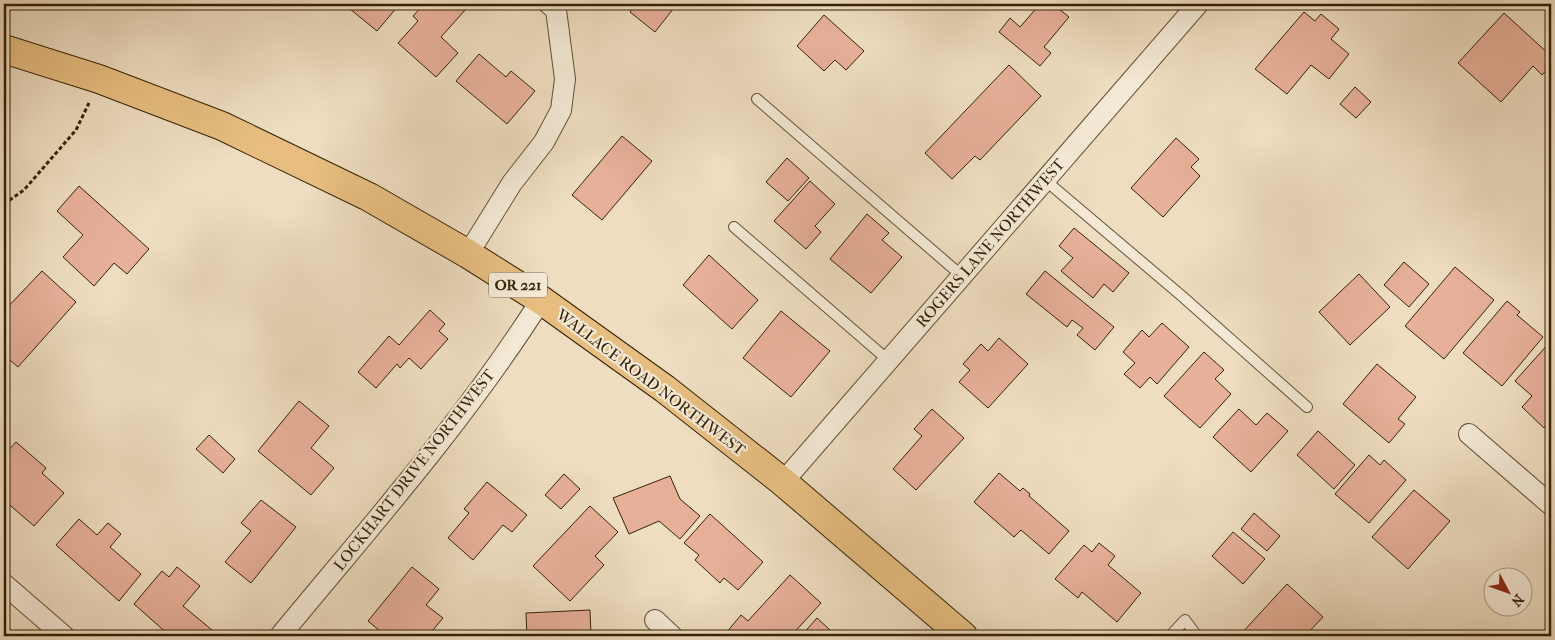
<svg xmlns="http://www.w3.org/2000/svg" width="1555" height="640" font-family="'IM FELL French Canon',serif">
<rect width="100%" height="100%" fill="#eeddc0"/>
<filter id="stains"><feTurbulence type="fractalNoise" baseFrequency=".004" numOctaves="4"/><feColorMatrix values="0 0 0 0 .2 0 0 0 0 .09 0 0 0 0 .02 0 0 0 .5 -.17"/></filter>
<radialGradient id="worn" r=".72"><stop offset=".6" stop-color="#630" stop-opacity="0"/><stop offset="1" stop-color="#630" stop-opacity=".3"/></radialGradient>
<path fill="#e7b099" stroke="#352205" d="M355,4H395L398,6L377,31L350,9Z
M424,4H460L466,9L441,37L458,53L436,77L398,43L418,21L413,16Z
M636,4H677L655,32L630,12Z
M1040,4H1053L1069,17L1044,47L1051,53L1040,66L999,32L1010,18L1020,27Z
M1304,12L1315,21L1321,14L1339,29L1331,39L1349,54L1329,79L1311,65L1287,94L1255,69Z
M1504,13L1551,56V65L1542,75L1533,66L1501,102L1458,63Z
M824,15L864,51L846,70L835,60L824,71L797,46Z
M479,54L506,77L511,71L535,91L507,124L456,81Z
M1009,65L1041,96L980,160L975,156L952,179L925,153Z
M1355,87L1371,102L1356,118L1340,104Z
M622,136L652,161L602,220L572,195Z
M1176,138L1199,159L1191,167L1200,176L1163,217L1131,188Z
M787,158L809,178L788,201L766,182Z
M810,181L835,204L815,226L821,232L806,249L774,221Z
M79,186L149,249L127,274L114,263L94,286L63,257L83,235L57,211Z
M867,214L889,233L882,240L902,257L871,293L830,259Z
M1074,228L1129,273L1113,292L1104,284L1093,298L1061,271L1073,258L1059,246Z
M709,255L758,300L732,329L683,285Z
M1404,262L1429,284L1409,307L1384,285Z
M1455,267L1494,300L1444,359L1405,326Z
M42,271L76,302L18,367L4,355V311Z
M1045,271L1114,327L1095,350L1077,335L1083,328L1072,320L1067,327L1026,294Z
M1359,274L1390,307L1350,345L1319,312Z
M1507,301L1520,312L1517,315L1543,337L1502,386L1463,353Z
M430,310L445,324L439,331L448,339L421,369L409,358L400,368L397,364L376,388L358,372L389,336L399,345Z
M781,311L830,351L791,397L743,358Z
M1162,323L1189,347L1157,384L1150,377L1140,388L1124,374L1135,363L1123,352L1142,330L1149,337Z
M999,338L1028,364L988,408L959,382L970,370L963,364L981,344L988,351Z
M1550,342L1551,344V420L1544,428L1522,407L1532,396L1515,381Z
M1204,352L1224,370L1215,379L1231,394L1200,428L1164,396Z
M1377,364L1416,397L1398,419L1405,424L1389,443L1343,404Z
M299,401L329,426L311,448L334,468L311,495L258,451Z
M932,409L964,438L916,490L893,469L922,436L914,429Z
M1239,409L1256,425L1267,413L1288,431L1251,472L1213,437Z
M1318,431L1355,465L1334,489L1297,455Z
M209,435L235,459L223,473L196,449Z
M16,442L46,468L42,473L64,493L34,526L4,500V453L5,454Z
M1369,455L1380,465L1384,460L1406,480L1369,523L1335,494Z
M999,473L1020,491L1023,488L1030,494L1029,496L1069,531L1049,554L1021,530L1014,537L974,502Z
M564,474L580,489L561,509L545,495Z
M670,476L680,499L700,516L680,539L659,521L629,534L613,498Z
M487,482L527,515L512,532L503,525L473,560L448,538L469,513L464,509Z
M1414,490L1450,521L1408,569L1372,537Z
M261,500L296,527L251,583L225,562L251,531L241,523Z
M590,506L618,532L595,556L604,565L570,601L533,566Z
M1254,513L1280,536L1267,551L1241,529Z
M710,514L763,562L738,590L724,578L720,583L695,560L699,555L684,543Z
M79,519L97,535L108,523L121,534L110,547L141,574L119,601L56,545Z
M1233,532L1265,559L1243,584L1212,556Z
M1099,543L1115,556L1108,565L1141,593L1117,622L1082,592L1078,598L1055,579L1084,545L1092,552Z
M177,567L200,586L183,606L212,630L206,636H168L169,635L134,604L162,571L169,577Z
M412,567L439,589L426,605L443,618L428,636H386L368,621Z
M790,575L821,603L791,636H730L726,633L741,615L748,621Z
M1287,584L1323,617L1305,636H1239Z
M590,610L591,636H527L526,613Z
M817,618L830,630L825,636H801Z"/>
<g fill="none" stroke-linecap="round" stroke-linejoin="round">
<defs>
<path id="service" d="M757,99L962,276
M1045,180L1183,297L1307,407
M734,227L888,360
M1170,636L1185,620L1197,636"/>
<path id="minor" d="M468,254L512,183L544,142L561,110L565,79L556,10L549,4
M1469,434L1551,505
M783,482L1198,4
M4,584L64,636
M655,620L672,636
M280,636C370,527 465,420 541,300"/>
<path id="primary" d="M4,49L99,79L222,126L369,197L468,254L541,300L665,389L783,482L963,636"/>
</defs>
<use href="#service" stroke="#635134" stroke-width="12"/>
<use href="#minor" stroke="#635134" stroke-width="22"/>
<use href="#primary" stroke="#352205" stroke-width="30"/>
<path stroke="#352205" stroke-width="3" stroke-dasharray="4 2.5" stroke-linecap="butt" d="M4,204L24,190L76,130L89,103"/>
<use href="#service" stroke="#f4e9d6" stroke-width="10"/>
<use href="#minor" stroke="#f4e9d6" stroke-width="20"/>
<use href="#primary" stroke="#e7be80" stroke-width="28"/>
</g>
<g text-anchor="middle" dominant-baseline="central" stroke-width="4.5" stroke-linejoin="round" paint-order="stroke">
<rect fill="#f4e9d6" stroke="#6e5e44" stroke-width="1" x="489" y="272.5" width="58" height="25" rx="4"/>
<g font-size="15" font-weight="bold" fill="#352205">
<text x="518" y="285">OR 221</text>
</g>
<g font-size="16" fill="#352205" stroke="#f4e9d6">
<text transform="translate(990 243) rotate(-49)">ROGERS LANE NORTHWEST</text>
<text transform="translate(651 382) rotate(37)">WALLACE ROAD NORTHWEST</text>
<text transform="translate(414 470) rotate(-52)">LOCKHART DRIVE NORTHWEST</text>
</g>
</g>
<rect width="1555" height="640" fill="none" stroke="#eeddc0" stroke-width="20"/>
<rect x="5" y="5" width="1545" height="630" fill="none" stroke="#352205" stroke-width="2.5"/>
<rect x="10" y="10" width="1535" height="620" fill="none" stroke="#352205"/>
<g transform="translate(1508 592) rotate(131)"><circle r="24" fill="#f4e9d6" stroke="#a89982"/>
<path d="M0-4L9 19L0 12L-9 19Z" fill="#8f2418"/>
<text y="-8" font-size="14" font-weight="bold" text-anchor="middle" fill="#352205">N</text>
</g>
<rect width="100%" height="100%" filter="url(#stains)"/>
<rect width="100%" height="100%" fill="url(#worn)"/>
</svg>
